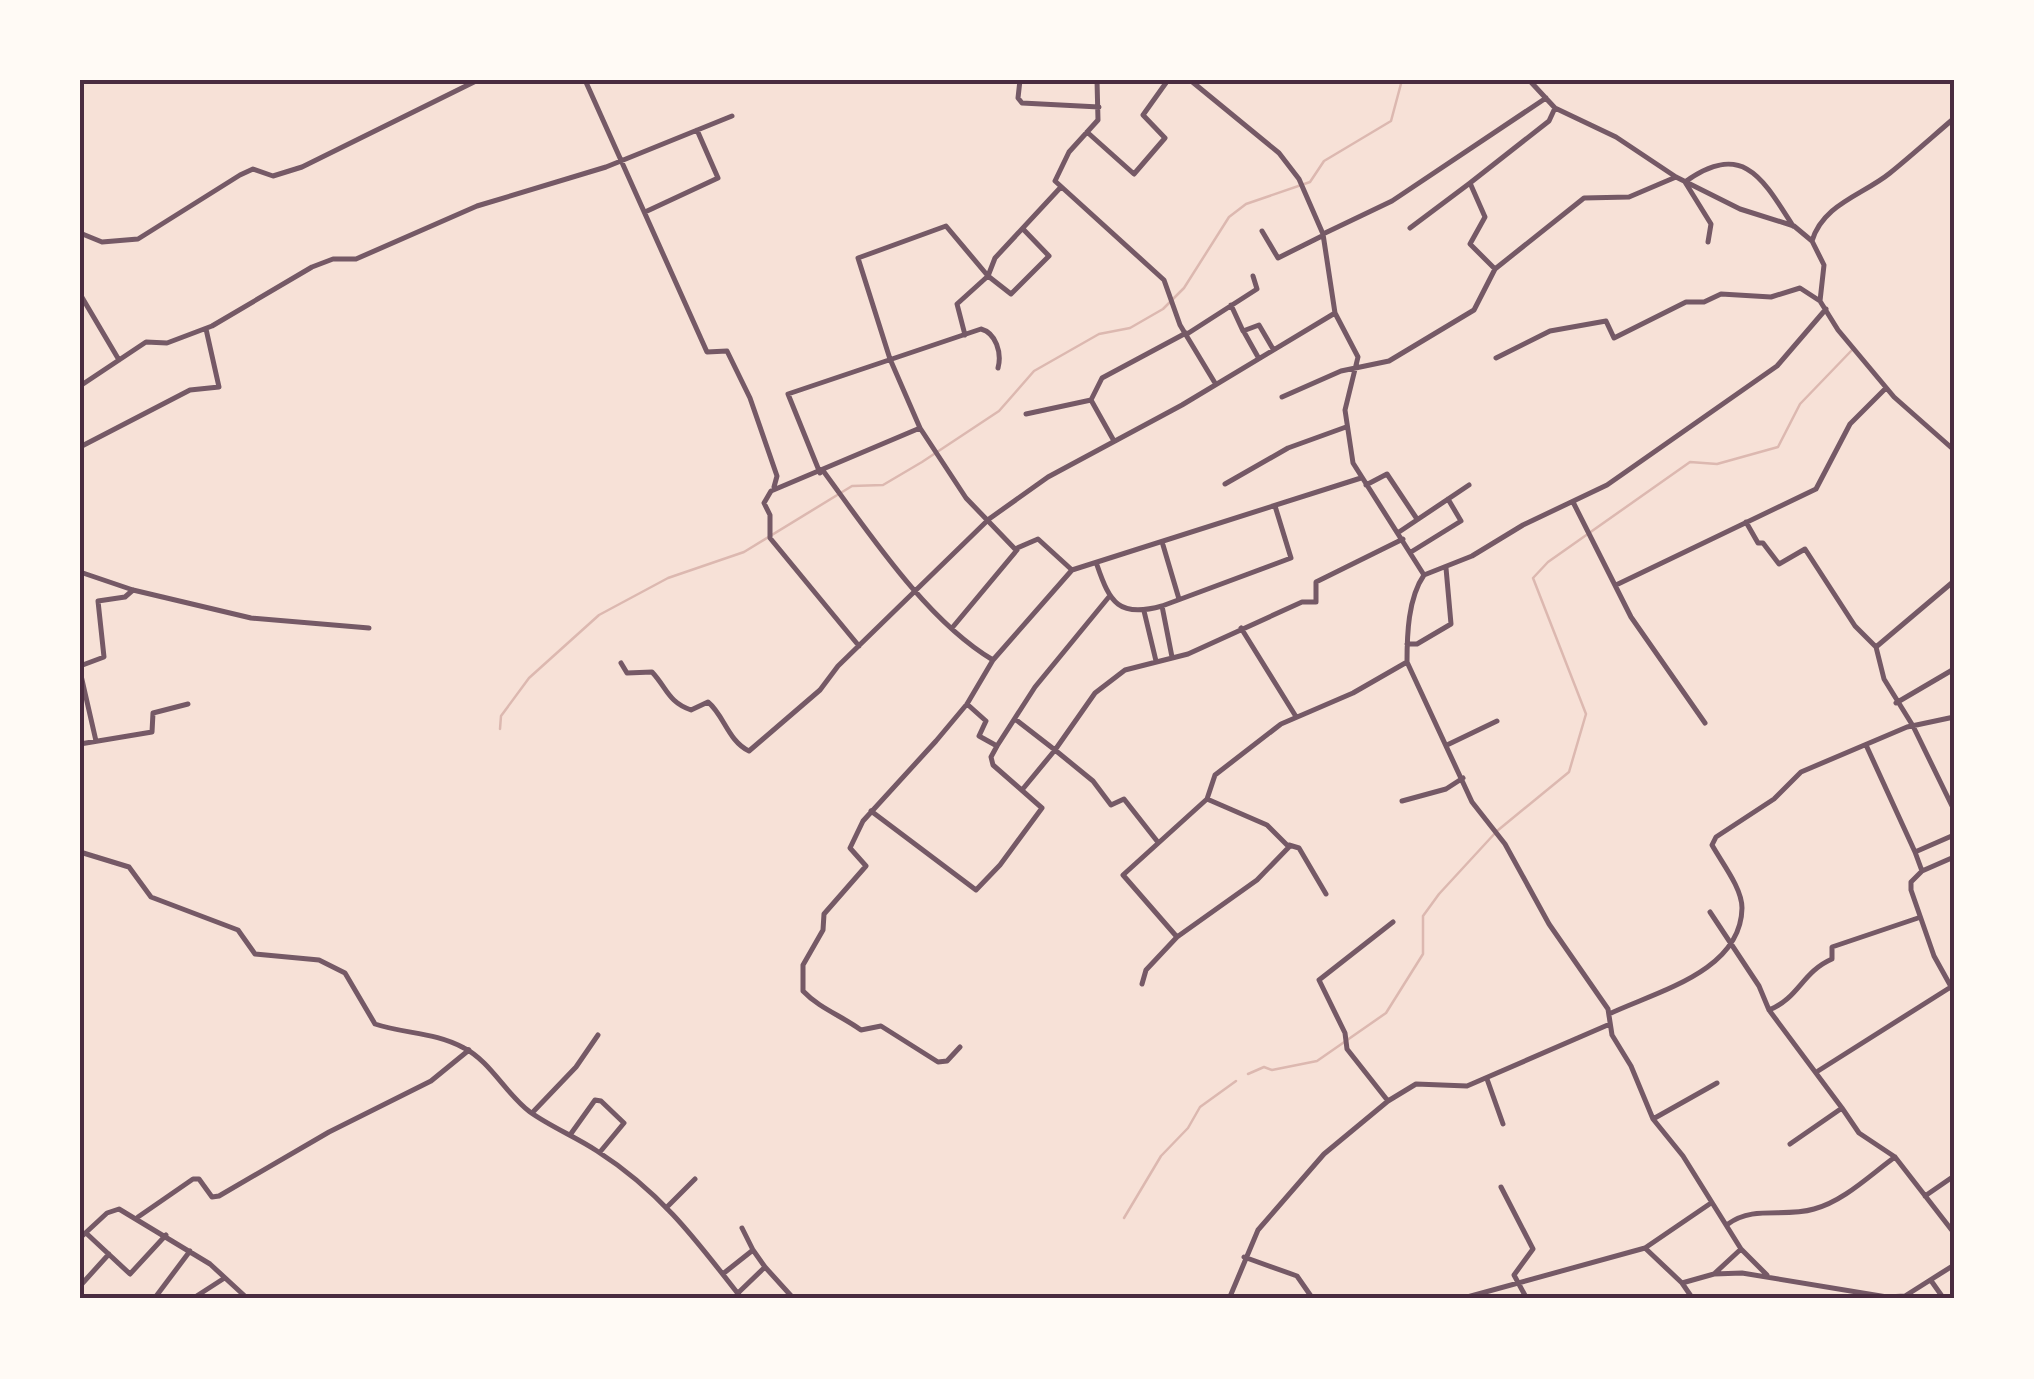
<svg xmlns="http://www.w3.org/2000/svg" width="2034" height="1379" font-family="'PT Sans',sans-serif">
<rect width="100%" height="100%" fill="#f7e1d7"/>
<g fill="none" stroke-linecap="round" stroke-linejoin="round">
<path stroke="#dcb8b0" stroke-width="2.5" d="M500,729L501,716L529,678L599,615L668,578L744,552L852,486L883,485L922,462L999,411L1034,371L1099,334L1130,328L1163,309L1184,288L1229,217L1246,204L1310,182L1324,161L1391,121L1402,80
M1248,1074L1264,1067L1272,1070L1317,1061L1386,1013L1423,954V916L1439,894L1497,831L1569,772L1586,714L1533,578L1548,562L1690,462L1717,464L1778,447L1800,404L1852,350
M1124,1218L1161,1156L1188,1128L1200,1107L1236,1081"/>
<path stroke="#755966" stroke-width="5" d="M585,80L707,352L727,351L750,398L777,476L774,487
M1020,80L1018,98L1022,103L1099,107
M1097,80L1098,120L1069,152L1055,181L1164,280L1180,325L1215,383
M1190,80L1279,153L1299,179L1323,234L1335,313L1358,357L1345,410L1353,463L1424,575
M1529,80L1555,108L1616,137L1676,177L1740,209L1794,226L1812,241L1824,265L1820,301L1838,330L1894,397L1954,450
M1087,132L1134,174L1165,138L1143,115L1168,80
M645,212L718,178L697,130
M1410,228L1470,183
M1262,231L1278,258L1322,236
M80,233L102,242L138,239L240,175L253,169L273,176L302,167L478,80
M1323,234L1392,201L1546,98
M1812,241C1823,204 1863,195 1890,173C1911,156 1931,138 1952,120
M1708,242L1711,224L1685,182C1743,140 1763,179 1793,226
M1495,269L1470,244L1485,217L1470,183L1549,121L1555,108
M80,294L119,360
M1231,305L1243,331L1259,325L1273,349
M1244,332L1258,357
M1187,334L1257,289L1253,276
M965,335L957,304L988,276L995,258L1060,188
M1496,358L1550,331L1606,321L1614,338L1686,302H1704L1721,294L1771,297L1800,288L1820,301
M80,386L146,342L167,343L212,326L312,267L333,259H356L477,206L606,167L732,116
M1282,397L1341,371L1389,361L1474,310L1495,269L1584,198L1629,197L1676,177
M1091,400L1114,441
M1026,414L1091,400L1102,378L1186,333
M920,428L966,498L1015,549L1038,539L1072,570
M80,447L190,390L219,387L206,329
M824,472C869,533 927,621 993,660
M820,473L788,394L981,329C996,333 1002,353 998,368
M1225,484L1288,448L1346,427
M1366,485L1387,474L1417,519
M1573,502L1631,617L1705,723
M1746,522L1758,543H1763L1779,564L1805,549L1855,626L1876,647L1884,679L1913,726L1954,810
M1399,532L1469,485
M1163,545L1179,599
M1411,552L1461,521L1448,499
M1097,565C1110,603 1119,618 1162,606L1291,558L1275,506
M80,572L133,590L251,618L369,628
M1616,585L1816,489L1850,424L1886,388
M1162,606L1172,657
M1144,611L1156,661
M952,628L1017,550
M1241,628L1295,715
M1407,644H1417L1451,624L1446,568
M859,646L770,538V515L764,503L771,491L920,428L890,359L858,258L946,226L988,276L1011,294L1049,256L1024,230
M1876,647L1954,581
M621,663L627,673L652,672C667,688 668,702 691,710L708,702C724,715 728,741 749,751L820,690L838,666L989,519L1048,477L1182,405L1335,313
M80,666L104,657L98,601L125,597L133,590
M80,671L96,741
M1896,703L1954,669
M967,704L986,721L979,736L997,746L1035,687L1108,598
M1015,719L1055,750L1095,693L1125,670L1188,654L1302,602H1316V582L1403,539
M80,744L152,732L153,713L188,704
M1447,745L1497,721
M1866,745L1915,852
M1022,790L1055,750L1093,781L1111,805L1124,799L1157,841
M1402,801L1446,789L1463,778
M871,811L976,890L1000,865L1042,808L993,765L991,757L997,746
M1954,835L1915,852L1922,871L1911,882V890L1934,956L1954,992
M1289,845L1299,848L1326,894
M80,852L129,867L151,897L238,930L255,954L319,960L345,973L375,1024C405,1034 435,1032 464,1048C490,1061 506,1094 530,1112C551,1127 576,1137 597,1151C661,1192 697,1241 742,1299
M1922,871L1954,857
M1710,912L1759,986L1769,1010L1842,1108L1790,1144
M1177,937L1257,880L1289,847L1267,825L1207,799
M1142,984L1146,970L1177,937L1123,875L1207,799L1215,775L1281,724L1353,693L1407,662
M1769,1010C1799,998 1802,972 1832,959V947L1918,918
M1609,1014C1655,992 1741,972 1742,908C1742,888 1722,863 1712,845L1716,837L1774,799L1801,772L1907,727L1954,717
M960,1047L947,1061L938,1062L881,1026L861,1030C842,1016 819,1008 803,991V965L823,930L824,914L866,866L850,848L863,821L936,741L967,704L993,660L1072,570L1361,478
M1818,1071L1954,985
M1487,1079L1503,1124
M1388,1101L1347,1049L1345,1033L1319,980L1393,922
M1842,1108L1859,1133L1895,1157L1954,1233
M532,1113L576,1067L598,1035
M1653,1119L1717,1083
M570,1135L595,1100L601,1101L624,1123L600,1152
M1501,1187L1533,1249L1514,1275L1527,1299
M1925,1196L1954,1176
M668,1206L695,1179
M138,1217L193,1179H199L212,1197L219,1196L329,1132L431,1081L469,1050
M1728,1224C1754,1205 1784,1218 1814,1209C1844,1201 1870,1175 1895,1157
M86,1233L130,1274L166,1235
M80,1238L107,1213L119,1209L210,1264L248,1299
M1645,1248L1682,1283L1714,1274L1742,1273L1887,1297L1905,1296L1954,1265
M753,1250L765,1267
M1244,1257L1297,1276L1313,1299
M724,1273L753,1250L742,1228
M1714,1274L1741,1249
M1767,1275L1741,1249L1683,1156L1653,1119L1631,1066L1612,1035L1608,1009L1549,924L1505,844L1472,802L1407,662C1407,635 1408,598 1424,575L1472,556L1523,525L1607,485L1777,366L1826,309
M1932,1282L1944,1299
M1682,1283L1693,1299
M80,1286L109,1254
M738,1293L765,1267L794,1299
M154,1299L190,1251
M192,1299L223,1279
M1229,1299L1258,1230L1324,1154L1388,1101L1416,1084L1467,1086L1610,1024
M1460,1299L1645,1248L1711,1203"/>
</g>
<rect width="2034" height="1379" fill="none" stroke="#fffaf5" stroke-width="165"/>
<rect x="82" y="82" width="1870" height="1214" fill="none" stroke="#4a2c40" stroke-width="4"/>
</svg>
